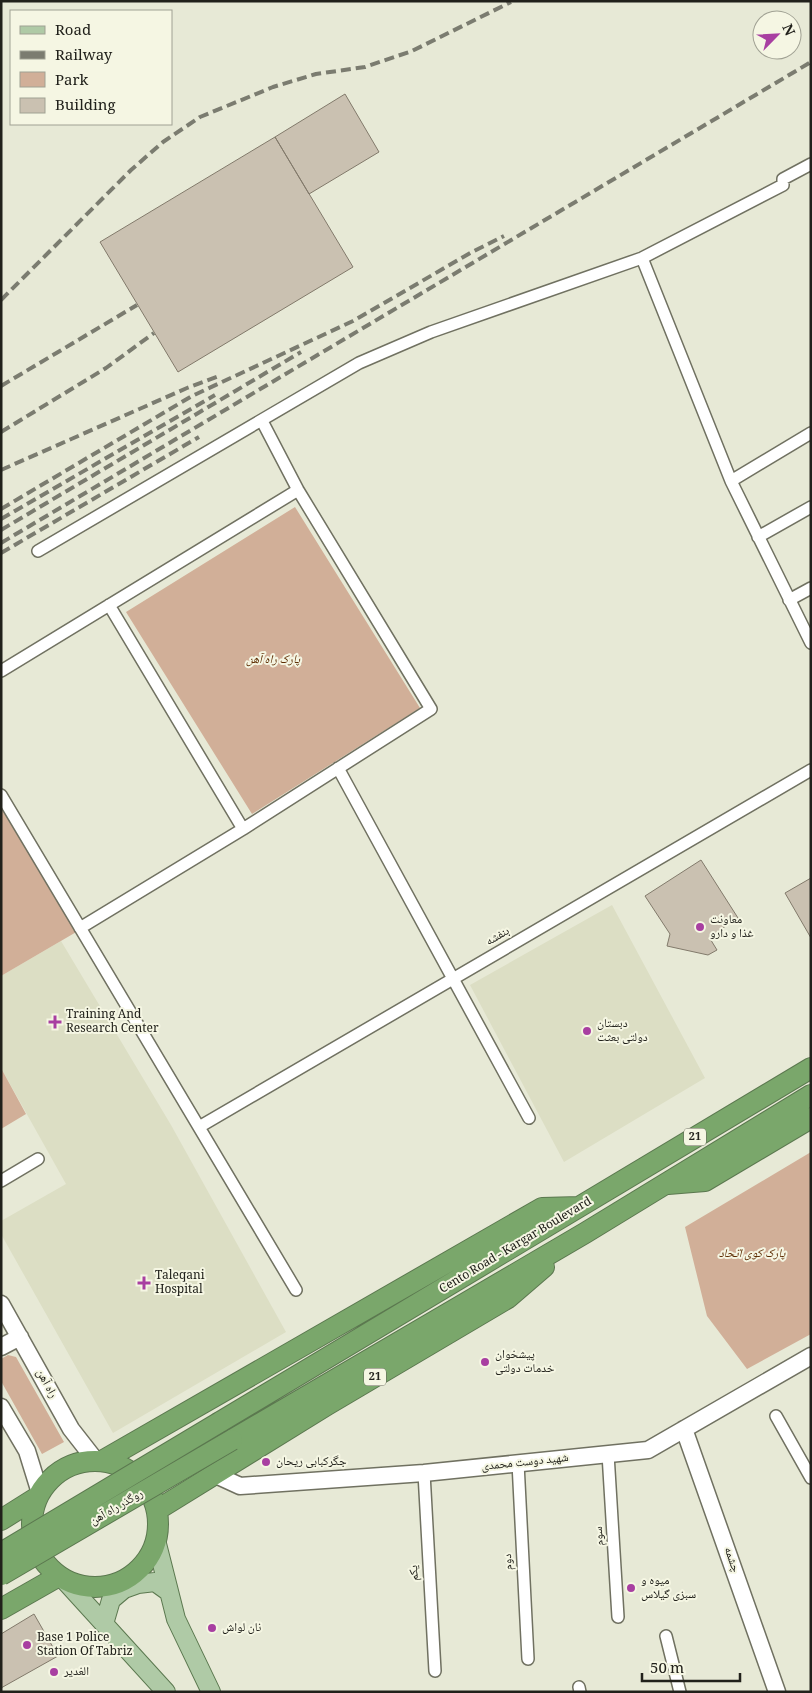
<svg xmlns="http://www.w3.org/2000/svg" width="812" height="1693" font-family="Georgia,'Noto Naskh Arabic',serif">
<rect width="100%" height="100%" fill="#e7e9d6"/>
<path fill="#dcdec4" d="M612,905L705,1078L564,1162L470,985Z
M61,941L171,1125L286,1332L113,1433L1,1234V1221L66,1184L1,1068V976Z"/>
<path fill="#d1af98" d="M295,507L420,708L252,814L126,612Z
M1,803L78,931L1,976Z
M1,1068L26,1114L1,1129Z
M811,1152V1334L747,1369L707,1316L685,1227Z
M8,1355L16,1357L64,1442L42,1454L1,1381V1359Z"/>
<path fill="#cac1b1" stroke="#827a6b" d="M345,94L379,152L309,194L275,137Z
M275,137L353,267L178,372L100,242Z
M701,860L738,918L709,937L717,950L708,955L667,946L670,934L645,896Z
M811,878V938L785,893Z
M34,1614L58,1656L1,1688V1634Z"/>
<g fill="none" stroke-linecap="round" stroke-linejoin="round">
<defs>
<path id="street" d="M642,258L731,481
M811,433L731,481L811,643
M758,537L811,507
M38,551L359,363L431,332L642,258L783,185V179L811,164
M789,600L811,588
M109,605L243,829
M1,671L298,490
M338,768L529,1118
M1,795L296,1290
M80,928L243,829L431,709L298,490L262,421
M199,1127L811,770
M1,1181L38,1159
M776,1416L811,1478
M608,1454L618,1617
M518,1463L528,1659
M424,1473L435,1671
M666,1636L680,1692
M579,1687L580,1692"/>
<path id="secondary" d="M1,1304L71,1429L96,1461
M1,1347L20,1337
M1,1407L27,1451L40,1493
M684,1429L777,1692
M216,1475L240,1486L424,1473L648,1450L811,1356"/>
<path id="primary" d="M156,1540L176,1619L211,1692
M65,1581L166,1692
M104,1624L111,1600L124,1589L138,1584L155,1582L169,1592"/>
<path id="highway" d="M668,1184L705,1181L811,1118
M220,1422L811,1068
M232,1440L585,1233L811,1095
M32 1524a63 63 0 1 1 126 0a63 63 0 1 1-126 0Z
M102,1461L542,1208L579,1207
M157,1510L327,1405L508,1298L544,1267
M1,1520L36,1498
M1,1609L59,1576"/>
</defs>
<use href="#street" stroke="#707161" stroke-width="14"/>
<use href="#secondary" stroke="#707161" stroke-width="19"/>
<use href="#primary" stroke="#5b784f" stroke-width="20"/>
<use href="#highway" stroke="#5b784f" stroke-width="22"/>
<use href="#street" stroke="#fff" stroke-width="11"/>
<use href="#secondary" stroke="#fff" stroke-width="16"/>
<use href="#primary" stroke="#afcaa6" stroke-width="18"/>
<use href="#highway" stroke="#7aa76b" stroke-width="20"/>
<path stroke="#7b7c70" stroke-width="4" stroke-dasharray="10 5" stroke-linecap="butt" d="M1,300L131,170L163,142L200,117L273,87L316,74L365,67L412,51L511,2
M1,386L137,305
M1,432L106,368L154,333
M1,470L187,388L219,376
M1,509L192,396L353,321L472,252L504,236
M1,519L215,395
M1,530L301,352
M1,543L811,62
M1,553L199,437"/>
<defs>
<path id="highway-bridge" d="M1,1553L220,1422
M1,1575L232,1440"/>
</defs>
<use href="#highway-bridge" stroke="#5b784f" stroke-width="22" stroke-linecap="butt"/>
<use href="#highway-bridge" stroke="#7aa76b" stroke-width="20"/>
</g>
<g fill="#a83fa1" stroke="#f5f6e3" stroke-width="2">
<circle cx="700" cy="927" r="5"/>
<path d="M52.5 1014.5h5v5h5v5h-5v5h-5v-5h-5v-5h5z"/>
<circle cx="587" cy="1031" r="5"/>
<path d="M141.5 1275.5h5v5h5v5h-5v5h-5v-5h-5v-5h5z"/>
<circle cx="485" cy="1362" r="5"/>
<circle cx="266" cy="1462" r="5"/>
<circle cx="631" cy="1588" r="5"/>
<circle cx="212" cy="1628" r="5"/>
<circle cx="27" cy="1645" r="5"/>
<circle cx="54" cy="1672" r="5"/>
</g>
<g text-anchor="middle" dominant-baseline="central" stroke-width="4" stroke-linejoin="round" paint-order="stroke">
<g fill="#f5f6e3" stroke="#616157" stroke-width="1">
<rect x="684" y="1128.5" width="22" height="17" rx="4"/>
<rect x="364" y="1368.5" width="22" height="17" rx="4"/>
</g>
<g font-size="11" font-weight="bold" fill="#21211b">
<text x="695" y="1137">21</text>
<text x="375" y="1377">21</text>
</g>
<g font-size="12" font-style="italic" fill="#5c2b01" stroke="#f5f6e3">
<text x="273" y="660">پارک راه آهن</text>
<text x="752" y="1254">پارک کوی اتحاد</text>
</g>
<g font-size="12" fill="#21211b" stroke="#f5f6e3" text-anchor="start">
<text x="710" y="920">معاونت<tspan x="710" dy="14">غذا و دارو</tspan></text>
<text x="66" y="1015">Training And<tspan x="66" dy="14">Research Center</tspan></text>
<text x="597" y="1024">دبستان<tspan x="597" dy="14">دولتی بعثت</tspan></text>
<text x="155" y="1276">Taleqani<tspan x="155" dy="14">Hospital</tspan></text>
<text x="495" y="1355">پیشخوان<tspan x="495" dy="14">خدمات دولتی</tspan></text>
<text x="276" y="1462">جگرکبابی ریحان</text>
<text x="641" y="1581">میوه و<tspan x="641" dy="14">سبزی گیلاس</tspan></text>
<text x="222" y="1628">نان لواش</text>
<text x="37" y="1638">Base 1 Police<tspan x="37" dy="14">Station Of Tabriz</tspan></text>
<text x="64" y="1672">الغدیر</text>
</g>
<g font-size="12" fill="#21211b" stroke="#f5f6e3">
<text transform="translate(498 937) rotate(-30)">بنفشه</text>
<text transform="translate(516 1246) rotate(-31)">Cento Road - Kargar Boulevard</text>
<text transform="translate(46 1384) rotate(61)">راه آهن</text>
<text transform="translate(525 1463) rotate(-6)">شهید دوست محمدی</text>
<text transform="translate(117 1508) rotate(-30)">روگذر راه آهن</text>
<text transform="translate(600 1536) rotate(-94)">سوم</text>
<text transform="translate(731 1560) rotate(71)">چشمه</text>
<text transform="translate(509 1562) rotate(-93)">دوم</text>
<text transform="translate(415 1573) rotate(-93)">یکم</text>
</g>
</g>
<rect width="812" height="1693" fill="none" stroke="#21211b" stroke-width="5"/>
<rect x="10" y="10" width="162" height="115" fill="#f5f6e3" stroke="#a0a193"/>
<rect x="20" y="26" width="25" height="8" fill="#afcaa6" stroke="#a0a193"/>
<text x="55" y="35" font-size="15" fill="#21211b">Road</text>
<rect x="20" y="51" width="25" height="8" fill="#7b7c70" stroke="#a0a193"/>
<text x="55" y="60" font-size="15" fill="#21211b">Railway</text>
<rect x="20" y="72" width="25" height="15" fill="#d1af98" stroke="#a0a193"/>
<text x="55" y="85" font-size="15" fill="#21211b">Park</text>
<rect x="20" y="98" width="25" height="15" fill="#cac1b1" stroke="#a0a193"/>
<text x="55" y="110" font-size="15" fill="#21211b">Building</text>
<g transform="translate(777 35) rotate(66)"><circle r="24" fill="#f5f6e3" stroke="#a0a193"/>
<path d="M0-4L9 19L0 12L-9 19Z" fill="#a83fa1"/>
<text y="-8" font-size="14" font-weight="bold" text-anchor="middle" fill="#21211b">N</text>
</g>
<path d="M642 1673v8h98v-8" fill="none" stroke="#21211b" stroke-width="2.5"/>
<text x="650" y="1673" font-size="15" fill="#21211b" stroke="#f5f6e3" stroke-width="4" paint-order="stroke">50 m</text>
</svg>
